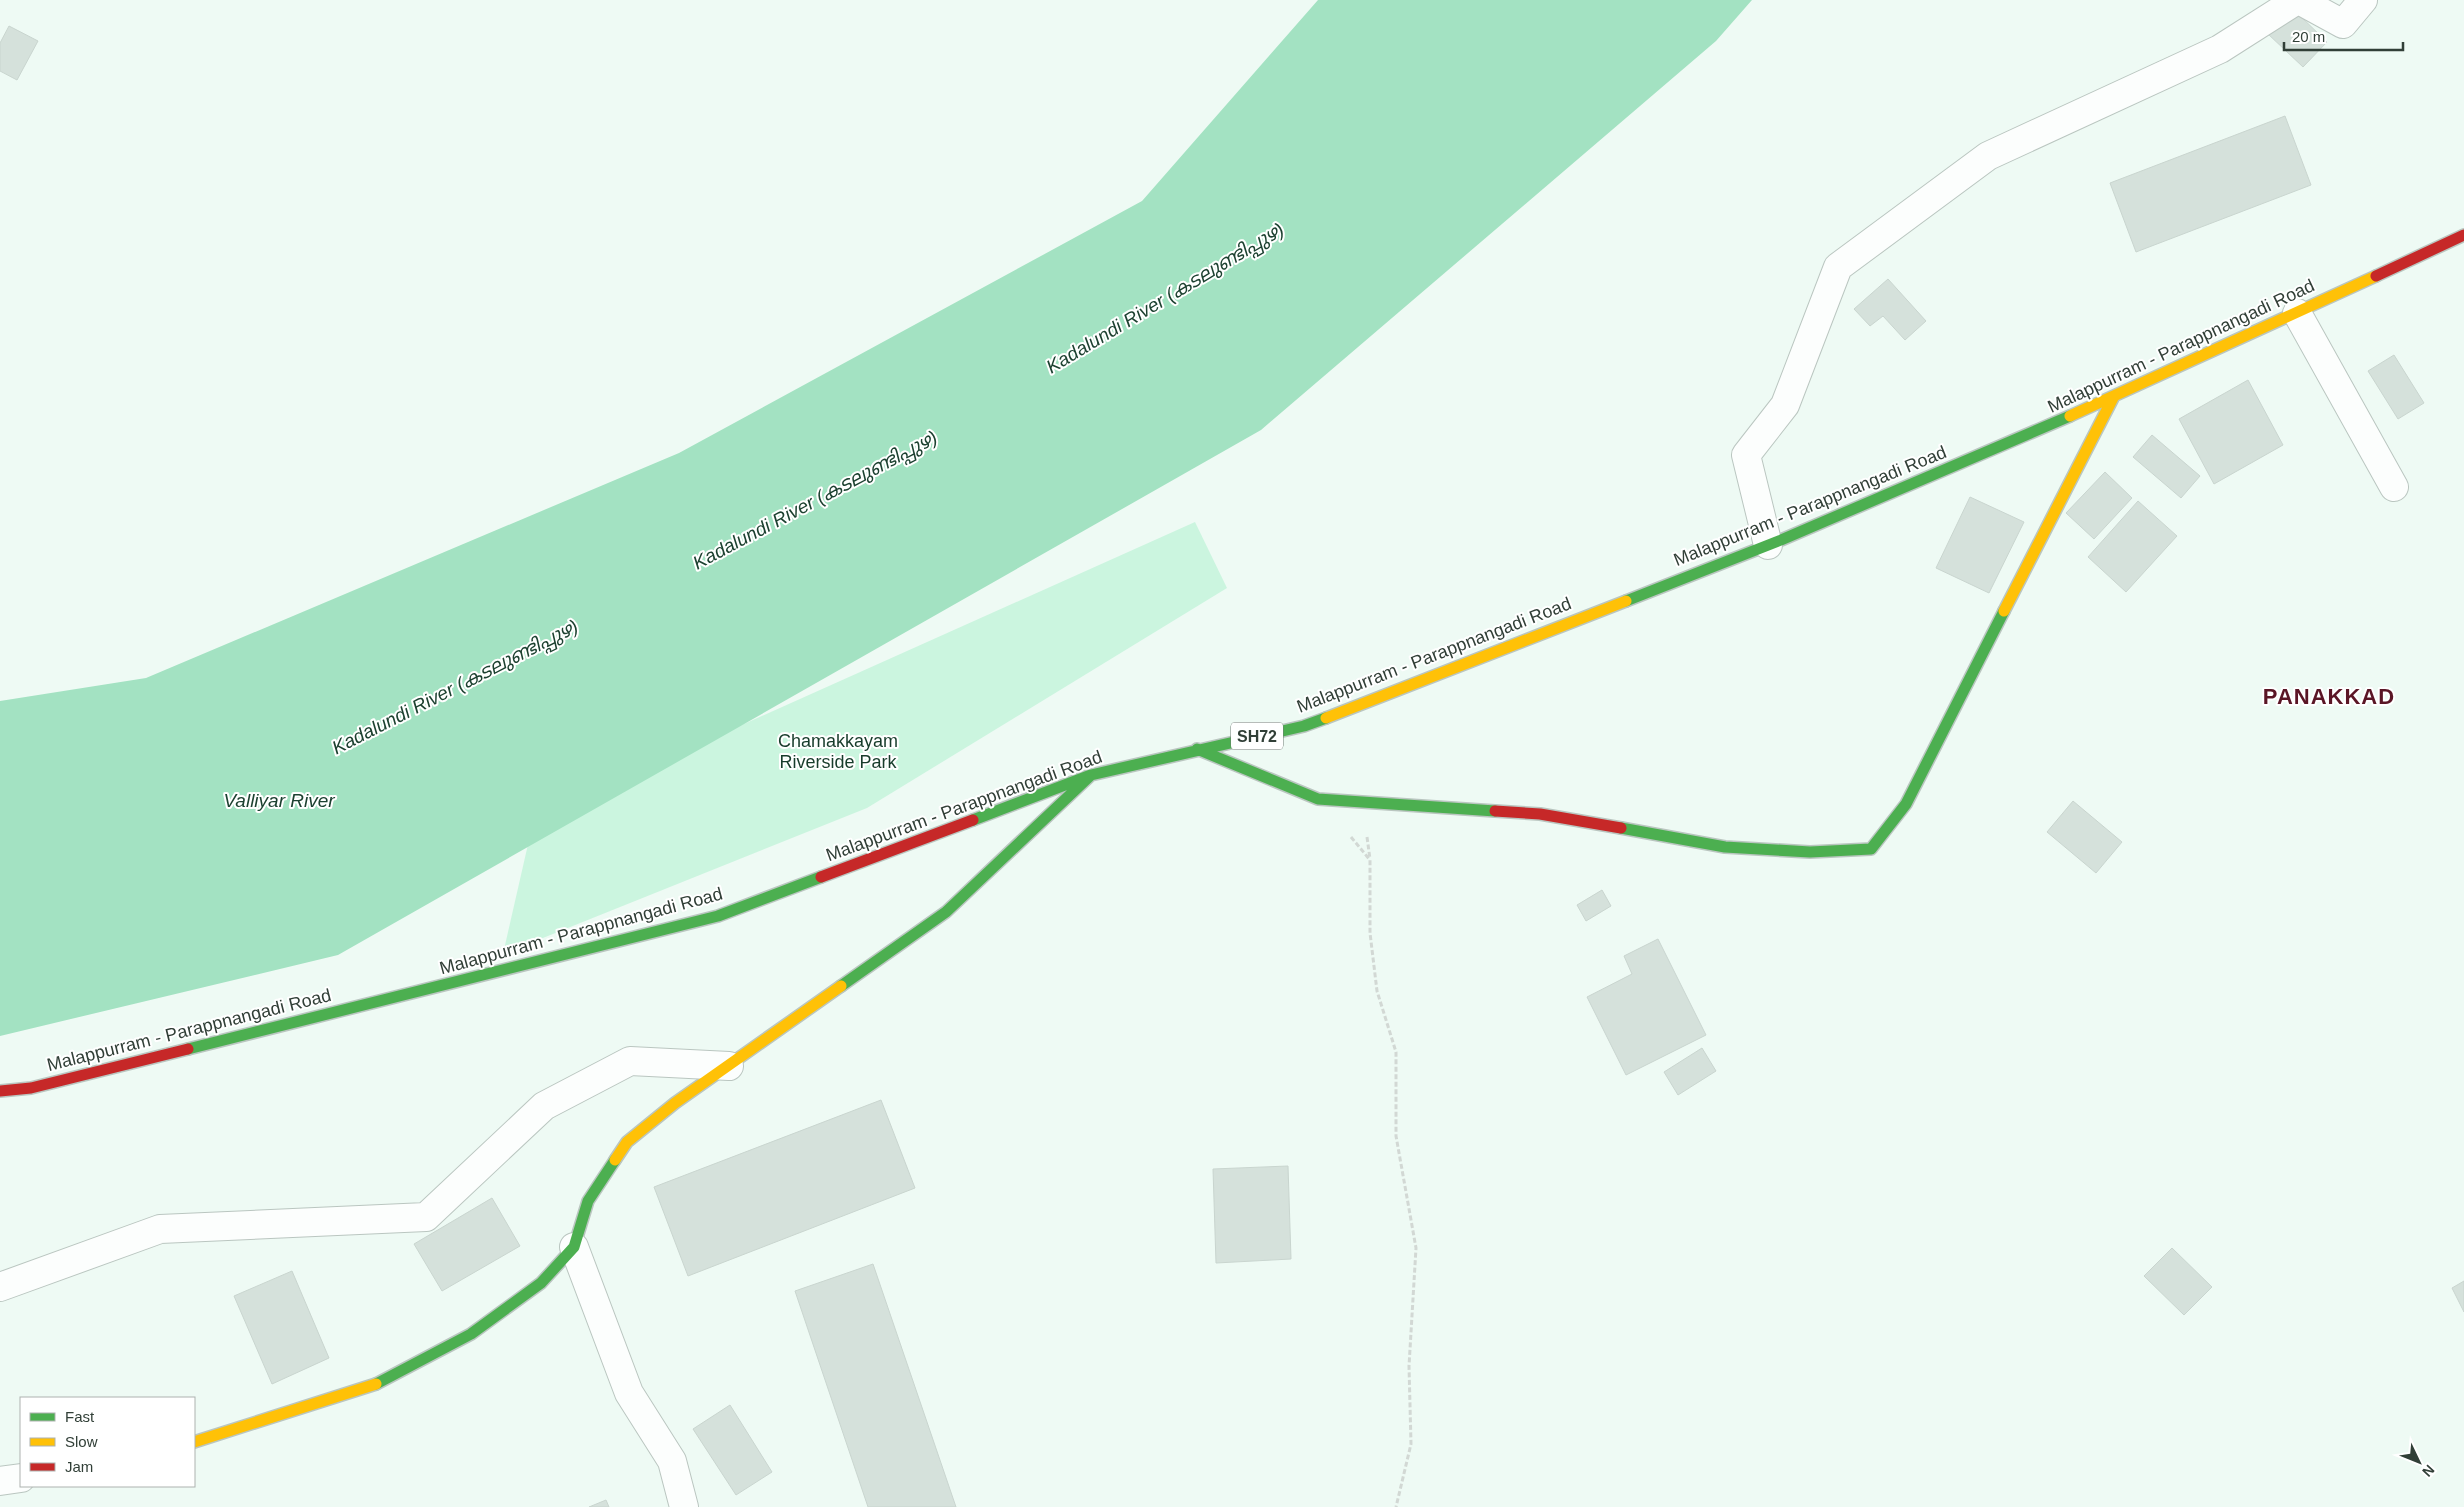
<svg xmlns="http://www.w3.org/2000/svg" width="2464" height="1507" font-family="Helvetica,'Noto Sans Malayalam',sans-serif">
<rect width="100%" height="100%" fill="#eefaf4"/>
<path fill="#cbf5df" d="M1195,522L1227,588L867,808L503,954L534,818Z"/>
<path fill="#a3e2c2" d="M1318,0H1752L1716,41L1261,430L338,955L0,1036V701L146,678L679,453L1142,201Z"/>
<path fill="#d5e1db" stroke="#c9d5cf" d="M2292,8L2327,42L2303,67L2268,34Z
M9,26L38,41L17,80L0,71V43Z
M2285,116L2311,185L2136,252L2110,183Z
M1888,279L1926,321L1905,340L1883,316L1870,326L1854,309Z
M2394,355L2424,403L2398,419L2368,371Z
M2248,380L2283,445L2214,484L2179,419Z
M2152,435L2200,476L2181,498L2133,457Z
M2105,472L2132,498L2094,539L2066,513Z
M1970,497L2024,522L1989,593L1936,568Z
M2138,501L2177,536L2126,592L2088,557Z
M2073,801L2122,842L2096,873L2047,832Z
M1602,890L1611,906L1586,921L1577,905Z
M1658,939L1706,1035L1626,1075L1587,997L1632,974L1624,956Z
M1702,1048L1716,1071L1678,1095L1664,1072Z
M881,1100L915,1188L688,1276L654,1187Z
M1288,1166L1291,1259L1216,1263L1213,1169Z
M492,1198L520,1246L442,1291L414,1244Z
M2172,1248L2212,1287L2184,1315L2144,1276Z
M873,1264L956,1507H868L795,1291Z
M292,1271L329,1358L272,1384L234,1296Z
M2464,1281V1312L2452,1288Z
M730,1405L772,1472L736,1495L693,1429Z
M606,1500L609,1507H589Z"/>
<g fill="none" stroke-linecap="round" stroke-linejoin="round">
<defs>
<path id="street" d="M2299,0L2343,24L2363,0
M2297,313L2394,487
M1768,545L1746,455L1785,405L1838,267L1988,156L2220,49L2297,0
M574,1247L629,1393L672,1461L684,1507
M0,1287L160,1229L426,1217L544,1106L630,1061L729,1066
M0,1481L21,1478"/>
<path id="fast" d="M1626,601L1781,540L2070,416
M1197,749L1318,799L1495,811
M973,820L1091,775L1304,726L1326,718
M1621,828L1725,847L1810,852L1871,849L1906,804L2004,611
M841,986L946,912L1091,775
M188,1049L718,916L821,877
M376,1384L471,1334L541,1283L574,1247L588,1201L615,1160"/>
<path id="slow" d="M2070,416L2376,276
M2004,611L2113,398
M1326,718L1626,601
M615,1160L627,1142L675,1103L841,986
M194,1442L376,1384"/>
<path id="jam" d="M2376,276L2464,235
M1495,811L1540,814L1621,828
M821,877L973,820
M0,1091L31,1088L188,1049"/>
</defs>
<use href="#street" stroke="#bac6c0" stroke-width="30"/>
<use href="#fast" stroke="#bac6c0" stroke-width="14"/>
<use href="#slow" stroke="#bac6c0" stroke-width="14"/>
<use href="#jam" stroke="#bac6c0" stroke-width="14"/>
<path stroke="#d2d8d4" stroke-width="3" stroke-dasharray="5 2.5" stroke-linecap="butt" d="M1351,837L1370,860V933L1377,991L1396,1052V1136L1416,1248L1409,1366L1411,1444L1396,1507
M1367,837L1370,859"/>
<use href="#street" stroke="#fcfefd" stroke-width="28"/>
<use href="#fast" stroke="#4caf50" stroke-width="11"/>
<use href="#slow" stroke="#ffc107" stroke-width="11"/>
<use href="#jam" stroke="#c62828" stroke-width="11"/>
</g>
<g text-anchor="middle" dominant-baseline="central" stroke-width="4" stroke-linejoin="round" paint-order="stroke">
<rect fill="#fff" stroke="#6f7973" stroke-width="1" x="1231" y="722.5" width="52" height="27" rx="4"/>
<g font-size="16" font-weight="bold" fill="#313f37">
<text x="1257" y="736">SH72</text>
</g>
<g font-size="18" fill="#313f37" stroke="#fff">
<text transform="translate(2181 346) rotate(-25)">Malappurram - Parappnangadi Road</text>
<text transform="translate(1810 506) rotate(-22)">Malappurram - Parappnangadi Road</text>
<text transform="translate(1434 655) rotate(-21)">Malappurram - Parappnangadi Road</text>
<text transform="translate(964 806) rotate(-20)">Malappurram - Parappnangadi Road</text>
<text transform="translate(581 931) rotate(-15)">Malappurram - Parappnangadi Road</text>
<text transform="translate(189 1030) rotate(-14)">Malappurram - Parappnangadi Road</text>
</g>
<g font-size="18" fill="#173c2b" stroke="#fff">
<text x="838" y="741">Chamakkayam<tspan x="838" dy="21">Riverside Park</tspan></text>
</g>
<g font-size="19" font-style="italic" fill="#1c4130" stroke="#fff">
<text transform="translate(1165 298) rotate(-31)">Kadalundi River (കടലുണ്ടിപ്പുഴ)</text>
<text transform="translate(815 500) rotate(-28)">Kadalundi River (കടലുണ്ടിപ്പുഴ)</text>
<text transform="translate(455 687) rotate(-27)">Kadalundi River (കടലുണ്ടിപ്പുഴ)</text>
<text x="279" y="800">Valliyar River</text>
</g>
<g font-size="22" font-weight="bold" letter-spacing="1" fill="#5a1525" stroke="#fff">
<text x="2329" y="696">PANAKKAD</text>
</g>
</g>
<rect x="20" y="1397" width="175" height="90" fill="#ffffff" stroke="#adb2af"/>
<rect x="30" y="1413" width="25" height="8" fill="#4caf50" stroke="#adb2af"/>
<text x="65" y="1422" font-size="15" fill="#313f37">Fast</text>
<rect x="30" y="1438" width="25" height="8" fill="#ffc107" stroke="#adb2af"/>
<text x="65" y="1447" font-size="15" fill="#313f37">Slow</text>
<rect x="30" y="1463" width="25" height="8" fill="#c62828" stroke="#adb2af"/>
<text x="65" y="1472" font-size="15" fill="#313f37">Jam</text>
<g transform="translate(2419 1462) rotate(133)" stroke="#ffffff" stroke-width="4" paint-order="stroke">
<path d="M0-4L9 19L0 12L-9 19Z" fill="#313f37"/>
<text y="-8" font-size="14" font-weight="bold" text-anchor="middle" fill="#313f37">N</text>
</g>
<path d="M2284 42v8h119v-8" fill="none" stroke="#313f37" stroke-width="2.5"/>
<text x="2292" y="42" font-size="15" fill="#313f37" stroke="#ffffff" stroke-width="4" paint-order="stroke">20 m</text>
</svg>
